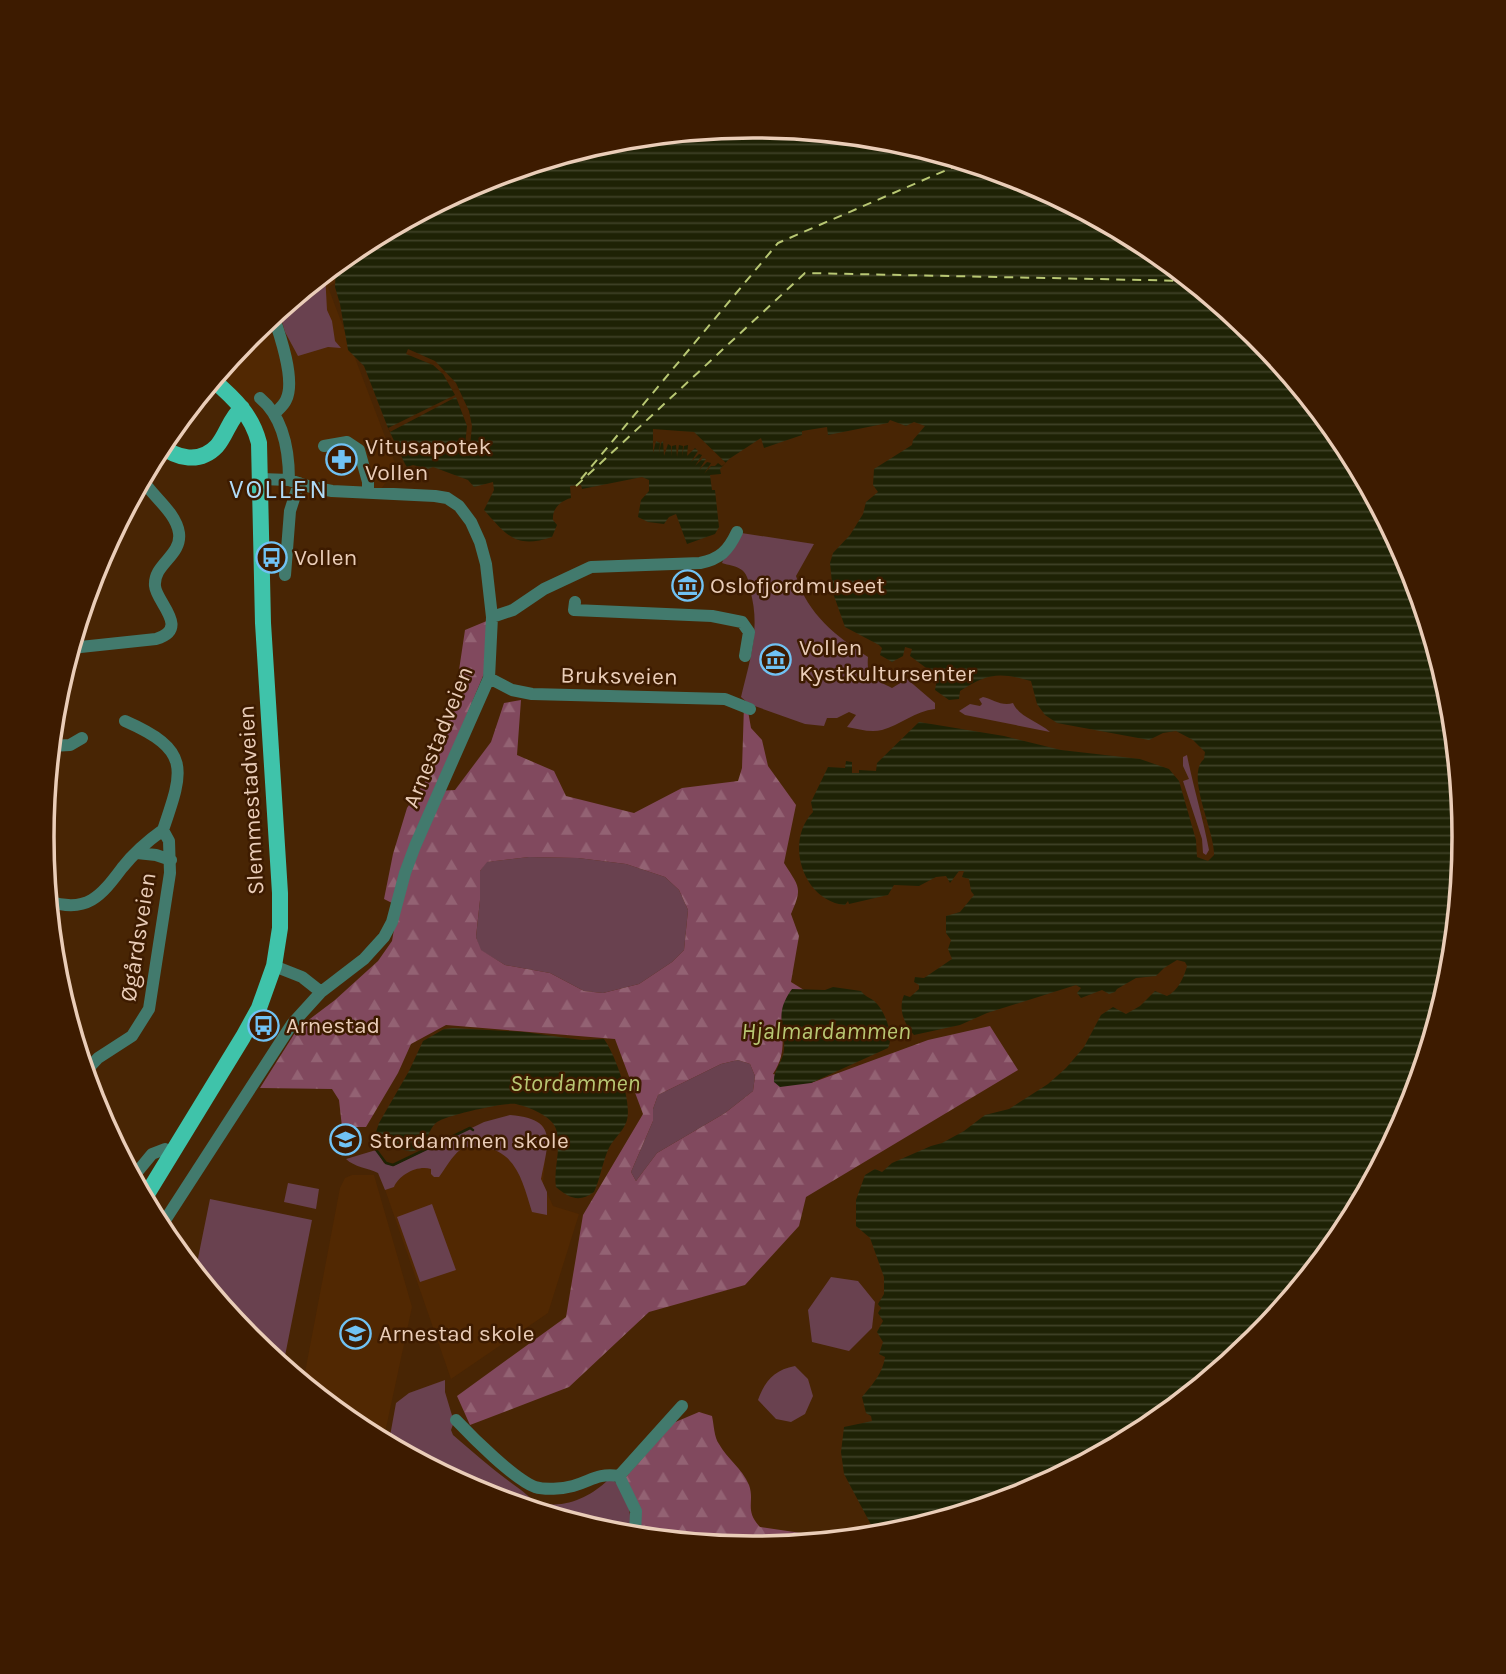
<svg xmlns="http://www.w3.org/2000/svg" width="1506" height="1674" font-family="Karla,sans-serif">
<defs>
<pattern id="forest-firs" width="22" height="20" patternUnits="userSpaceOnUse" patternTransform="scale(1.75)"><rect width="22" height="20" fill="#81495e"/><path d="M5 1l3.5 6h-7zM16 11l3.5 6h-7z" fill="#936273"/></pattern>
<pattern id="water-rules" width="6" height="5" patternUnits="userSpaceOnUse" patternTransform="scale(1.75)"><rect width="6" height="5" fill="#1e2205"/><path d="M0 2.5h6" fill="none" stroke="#3f4127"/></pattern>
</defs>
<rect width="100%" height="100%" fill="#482504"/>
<path fill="#512802" d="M362,244L369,263L328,287L397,468L374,498L266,499L264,440L216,376L251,334Z
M537,1121L543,1126L547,1136L543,1184L553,1206L579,1214L548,1313L451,1379L380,1175Z
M352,1175H374L412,1307L383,1442L358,1428L303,1383L340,1188L345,1178Z"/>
<path fill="#69414f" d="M325,273L327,310L332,321L335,341L341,348L328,347L298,356L285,332L279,311Z
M735,532L814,544L796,576C808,615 836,636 868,657C866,679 875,679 892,688L907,679L935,703V709C915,711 900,725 882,730C871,733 858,729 847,727L856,715L849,712L837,718H827L824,726L805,724L749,704L741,697C750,660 761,627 750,590C749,583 748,575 742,570C737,566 728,565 722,563Z
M983,697C993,699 1002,707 1013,703C1019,717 1039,722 1050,732L965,715L959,711L970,704L980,706L982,704L979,699Z
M1187,755C1193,786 1203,818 1209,850L1206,855L1203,853L1202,839L1183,781L1189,779L1183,766V757Z
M529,857L578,858L626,864L665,877L679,890L688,910L684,950L672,962L639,984L603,993L584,991L550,973L505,965L480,950L476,937L480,900V871L486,862Z
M738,1060L750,1064L755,1076L753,1091L725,1113L657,1153L636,1181L631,1172L653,1121V1109L658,1095L721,1064Z
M510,1115C559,1119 548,1142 541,1179L547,1192V1215L532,1212C523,1184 517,1150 481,1147C474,1147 466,1146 460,1150C452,1156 445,1169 439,1177H434L431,1174V1169C417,1165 399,1175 394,1187L385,1190L378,1173C368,1168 354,1167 346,1159L376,1150L384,1163L393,1166L484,1122Z
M288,1183L319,1189L316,1209L284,1202Z
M210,1199L312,1220L283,1366L250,1339L195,1273Z
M432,1204L456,1270L420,1282L397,1217Z
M831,1277L858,1281L875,1302L872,1328L849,1351L812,1342L808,1310Z
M795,1366L808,1379L813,1396L805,1414L791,1422L776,1419L758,1400C765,1381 774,1370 795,1366Z
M445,1380V1392L454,1422L451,1430L453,1435C475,1454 497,1473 521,1490C526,1494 532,1500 538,1502C564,1510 590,1497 608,1480H613C628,1492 634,1518 628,1536L614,1534L481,1494L396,1448L390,1436L396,1403L409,1393Z"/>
<path fill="url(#forest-firs)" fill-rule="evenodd" d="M489,620L488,664L435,791L455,790L491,742L504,703L521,700L517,755L554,771L566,796L634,813L682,788L738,781L742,768L744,705L748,711L751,728L762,740L768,766L796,805L784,863C799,887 803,887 791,914L799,936L791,982L804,990H792C769,1020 795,1041 773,1074L811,1083L928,1040L990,1026L1018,1070L806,1197L799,1226L745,1285L649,1312L569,1387L470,1425L457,1396L566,1317L583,1215L643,1114L615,1039L446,1025L411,1044L398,1073L366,1127H342L339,1100L332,1089L260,1088L298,1028L335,1000L378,961L392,941L398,906L384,899L393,854L407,808L428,777L455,697L465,630ZM529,857L578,858L626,864L665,877L679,890L688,910L684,950L672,962L639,984L603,993L584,991L550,973L505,965L481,950L476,937L480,900V871L487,862ZM738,1060L750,1064L755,1076L753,1091L725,1113L657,1153L636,1181L631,1172L653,1121V1109L658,1095L721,1064Z
M699,1412L712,1416C714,1425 714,1437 719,1444C727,1459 742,1468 749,1485C755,1502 744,1510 760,1527L842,1539L753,1548L635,1536L625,1478L673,1423Z"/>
<path fill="url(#water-rules)" d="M753,126L892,140L1025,180L1148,246L1256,335L1344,442L1410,565L1450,699L1464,837L1450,976L1410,1109L1344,1232L1255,1340L1148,1428L1025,1494L891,1534L877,1536L844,1474L841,1452L844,1427L872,1421L871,1416L866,1413L862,1397C872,1385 883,1373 885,1357L879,1354L883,1342L877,1332L883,1321L878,1313L881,1308L878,1304L884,1294V1277L870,1238L856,1226V1200L865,1175L875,1169L882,1172L892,1163L931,1146L942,1143L964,1131L985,1115L1009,1109L1048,1084L1066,1068L1084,1047L1101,1015L1113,1007L1126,1014L1140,1006L1155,991L1167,996C1178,991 1184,977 1187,966L1185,962L1177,960L1164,968L1156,976L1136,978L1117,989L1115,992L1109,994L1102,990L1081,998L1077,993L1081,988L1076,985L987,1013L960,1025L914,1035C904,1024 898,1009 904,995L910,997L919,989V985L914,982L915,977L924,978L952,959L948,949L951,940L946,933V916L960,912L974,895L971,891L969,879L962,877L964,871H959L950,883L946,876L936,877L919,886L894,885L888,895L849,904L848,901L845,905C803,901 784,842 813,812L811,802L828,767L845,768L846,761L852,762V773H859V770L876,771L877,763L919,722L1004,736L1061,750L1140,759L1169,769L1179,781L1196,840L1197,857L1208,861L1214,855C1215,831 1185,775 1204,759L1205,752L1193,740L1176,731L1163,733L1149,740L1057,723L1045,715L1037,704L1031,681C999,672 988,673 960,691L959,699L949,700L935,690L937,678L935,676L929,680L925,678L929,670L910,656L912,649L905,647L903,656L892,662L880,655L882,648L879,645L845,627L833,593L830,563L833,553L850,535L863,514L866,502L878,492L873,485L874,469L912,445L913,440L925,426L914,422L906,426L890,420L888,423L828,435L827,427L802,431V435L764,448L761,438L729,459L720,469L721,474L710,475L712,490H715L719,527L715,534L687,544L676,514L669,517L664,524L648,522L638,517L641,500L649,491V480L642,477L582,489L581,485L570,486L571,498C560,501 552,509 553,520L557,525L552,537C516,549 507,536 484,510L494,490L493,482L474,487L468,480L433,467L428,469L413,465L407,467L405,464L388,428L364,366L348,350L340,304L335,287L336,265C349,261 355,257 361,244L481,180L615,140Z
M833,987L861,991C866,998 873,998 878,1005C886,1015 894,1036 888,1048L811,1083L780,1087L774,1082C773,1070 783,1062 784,1050C786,1025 773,1015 792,989L825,990Z
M453,1028L524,1032L582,1040L604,1039C615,1054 634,1105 626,1123C622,1133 612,1140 608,1150C602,1164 600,1179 594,1192C579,1203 569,1198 556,1187C553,1168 562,1150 556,1129C552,1116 529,1107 516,1104C505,1102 447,1115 437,1122C428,1129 427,1146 414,1151C407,1154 382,1140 374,1138L379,1123L409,1071L423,1041L444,1029Z"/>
<path fill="#482504" d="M408,349L435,361L456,383L469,411L472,426L469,456L464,455L467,426L456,397L390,432L388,428L455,395L443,374L433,365L406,354Z
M653,429L694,432L726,463L722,466L718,463L715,466H711L704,474L711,463L707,462L699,470L706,459L703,458L695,466L702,455L699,454L691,462L698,451L695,448L687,456L688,445L684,446L682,457L683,446L679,445L677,457L676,445L672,446V457L671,446L668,444L664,456L663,441L661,443L659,454L660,443L656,441L653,453Z"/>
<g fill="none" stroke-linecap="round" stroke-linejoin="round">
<path stroke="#1e2205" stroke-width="2.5" d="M374,1147L386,1163L393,1165L470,1128L473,1130"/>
<path stroke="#b8c773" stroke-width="2" stroke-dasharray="9 7" stroke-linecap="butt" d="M581,479L778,243L965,162
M576,486L805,273L1191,281"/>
<path stroke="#427a6d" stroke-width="12" d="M273,315C280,335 296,381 286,400C284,405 279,409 275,413
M260,398C284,418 289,451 289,480
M324,446L347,442L359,450L368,482V492
M285,575L290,511L299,483
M575,602L574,610L712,616L742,622L749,632L745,656
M492,617L513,610L544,589L591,567L700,563C720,559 728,551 737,532
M71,648L156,639C191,629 156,602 155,586C153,564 182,556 179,533C176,512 152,496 142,479
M489,678L512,690L532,694L725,699L750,709
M51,746L70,745L82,738
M137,853L156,855L171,860
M48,901C87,914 101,896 122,868C133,854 149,840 163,830
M274,966L302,977L321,992
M85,1072L98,1058L132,1036L149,1009L170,873L169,841L163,830C184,769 191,750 125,721
M133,1177L152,1154L165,1149L173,1154
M160,1228L292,1024L321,992L364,959L384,937L392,922L405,873L415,846L489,678L492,617L486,564L480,542L471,522L459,506L447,498L435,496L332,491L311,487L289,480L261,479
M456,1420C473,1438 514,1479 535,1487C545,1490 562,1489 573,1486C592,1481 596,1473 619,1476
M619,1476L682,1406
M619,1476L636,1511L635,1536"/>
<path stroke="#3fc3aa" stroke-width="16" d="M160,445C177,459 200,464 217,446C227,434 230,418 242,408
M144,1199L243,1037L259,1008L274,966L280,928V893L263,623L259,443C252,415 234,398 213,380"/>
</g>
<defs>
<symbol id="pharmacy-ring" viewBox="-11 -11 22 22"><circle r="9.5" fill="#3d1b00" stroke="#70c2f4" stroke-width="1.5"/><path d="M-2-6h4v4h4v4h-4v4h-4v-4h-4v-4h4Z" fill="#70c2f4"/></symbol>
<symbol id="bus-ring" viewBox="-11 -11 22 22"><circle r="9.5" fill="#3d1b00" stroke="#70c2f4" stroke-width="1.5"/><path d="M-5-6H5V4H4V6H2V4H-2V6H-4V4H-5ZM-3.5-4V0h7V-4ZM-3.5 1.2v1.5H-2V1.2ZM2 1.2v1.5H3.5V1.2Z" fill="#70c2f4"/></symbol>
<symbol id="museum-ring" viewBox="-11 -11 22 22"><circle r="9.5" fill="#3d1b00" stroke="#70c2f4" stroke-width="1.5"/><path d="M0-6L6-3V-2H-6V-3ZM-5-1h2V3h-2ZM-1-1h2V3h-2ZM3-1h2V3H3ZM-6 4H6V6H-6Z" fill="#70c2f4"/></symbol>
<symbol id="school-ring" viewBox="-11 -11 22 22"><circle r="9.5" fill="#3d1b00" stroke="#70c2f4" stroke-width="1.5"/><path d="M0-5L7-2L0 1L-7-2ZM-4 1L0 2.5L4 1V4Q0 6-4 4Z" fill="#70c2f4"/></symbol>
</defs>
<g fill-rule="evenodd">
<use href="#pharmacy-ring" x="324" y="442" width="35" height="35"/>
<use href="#bus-ring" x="254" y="540" width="35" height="35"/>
<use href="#museum-ring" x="670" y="568" width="35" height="35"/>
<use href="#museum-ring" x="758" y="642" width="35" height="35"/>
<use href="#bus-ring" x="246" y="1008" width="35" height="35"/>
<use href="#school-ring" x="328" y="1122" width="35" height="35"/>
<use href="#school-ring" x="338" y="1316" width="35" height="35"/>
</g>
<g text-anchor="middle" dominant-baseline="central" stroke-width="5" stroke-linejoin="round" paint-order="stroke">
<g font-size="23" fill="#eacdb8" stroke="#3d1b00" text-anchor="start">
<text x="365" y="446">Vitusapotek<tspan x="365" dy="26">Vollen</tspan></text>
<text x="294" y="557">Vollen</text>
<text x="710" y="585">Oslofjordmuseet</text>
<text x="799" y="647">Vollen<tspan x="799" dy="26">Kystkultursenter</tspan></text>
<text x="286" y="1025">Arnestad</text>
<text x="369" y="1140">Stordammen skole</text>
<text x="379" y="1333">Arnestad skole</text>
</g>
<g font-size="23" fill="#eacdb8" stroke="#3d1b00">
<text transform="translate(619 676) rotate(1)">Bruksveien</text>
<text transform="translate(438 737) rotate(-68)">Arnestadveien</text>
<text transform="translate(251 800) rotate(-93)">Slemmestadveien</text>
<text transform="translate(138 937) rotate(-81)">Øgårdsveien</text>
</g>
<g font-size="24" font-style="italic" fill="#b8c773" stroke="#3d1b00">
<text x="826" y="1031">Hjalmardammen</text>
<text x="575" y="1083">Stordammen</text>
</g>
<g font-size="26" letter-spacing="2" fill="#b0dbf7" stroke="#3d1b00">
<text x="279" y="489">VOLLEN</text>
</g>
</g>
<path d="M0 0H1506V1674H0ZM54 837a699 699 0 1 1 1398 0a699 699 0 1 1-1398 0Z" fill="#3d1b00" fill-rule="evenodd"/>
<path fill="none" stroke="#eacdb8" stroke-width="3.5" d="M54 837a699 699 0 1 1 1398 0a699 699 0 1 1-1398 0Z"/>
</svg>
